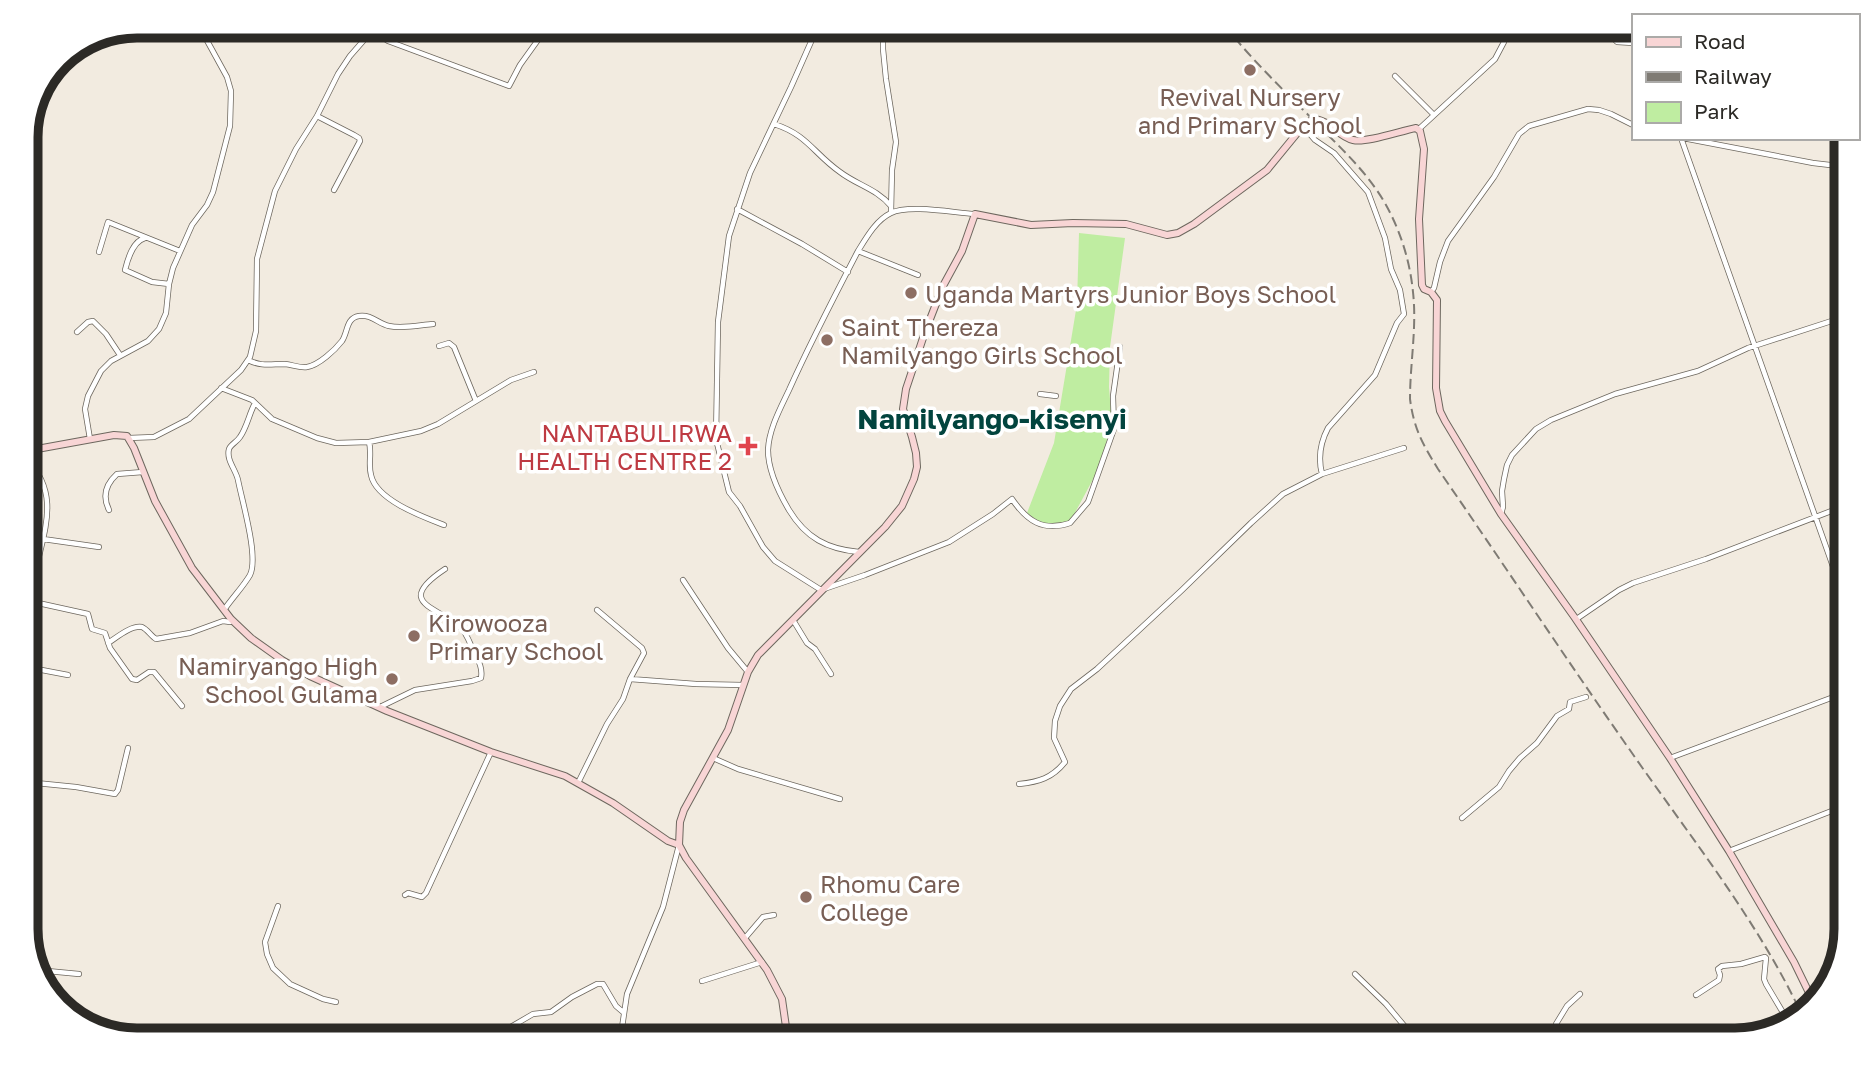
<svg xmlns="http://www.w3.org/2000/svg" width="1873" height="1067" font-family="'Golos Text',sans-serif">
<rect width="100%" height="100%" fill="#f2ebe0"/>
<path fill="#bfeda1" d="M1079,233L1125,238L1110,347L1109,387L1112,423L1098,470L1070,522L1042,524L1027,513L1054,443L1077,304Z"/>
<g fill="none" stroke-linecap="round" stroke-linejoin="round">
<defs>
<path id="street" d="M818,26L791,87L750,173L729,236L718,322L716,439L729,492L740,506L763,547L775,561L821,590L865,575L949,542L993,514L1012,499C1027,521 1043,532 1070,523L1088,502L1114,429L1113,396L1120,347
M883,26V49L886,79L896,142L892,170L891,212
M1614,26V39L1617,42L1633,43
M373,31L388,41L509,86L520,65L548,26
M1395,76L1434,115
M317,116L354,135L359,138L360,141L334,190
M774,124C808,135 813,153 840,172C857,185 877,189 891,206
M1303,126L1315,140L1334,153L1368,192L1385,238L1391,269L1400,290L1404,314L1397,323L1375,375L1328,428C1320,443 1318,458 1322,474
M1419,129L1495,59L1504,42L1508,26
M1681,138L1847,606
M1683,138L1813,163L1847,167
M737,209L802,244L848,272
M145,238C133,241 128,258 125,270L152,282L169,284
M858,251L918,275
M99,252L108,222L180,251
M1431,292L1434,288L1440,262L1448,241L1494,177L1519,134L1529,126L1588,109L1599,110L1611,114L1633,125
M77,332L88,322L93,321L106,334L120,355
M439,346L449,343L454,347L476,401
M248,360C262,367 271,364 285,364C293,365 300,368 307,367C319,365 335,350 342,341C348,332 346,318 359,316C371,314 379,324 389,326C403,329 420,325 433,324
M221,388L252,400L272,419L317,438L336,443L369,442L421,431L438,424L511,380L534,372
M1040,394L1056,396
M129,438L154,437L189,419L241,370L250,357L256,331L257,259L275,191L296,149L317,116L338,74L350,56L364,40L380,26
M90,439L85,409L88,396L101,371L111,361L148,341L159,329L166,313L169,284L173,268L192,225L207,205L213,192L230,126L231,91L227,77L199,26
M369,442C372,453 368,464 371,475C376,500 423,517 444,525
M26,458C59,492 46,525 37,565C32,583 29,600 26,618
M109,510C102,496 106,484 117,474L143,472
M1501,514L1503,507L1502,491L1504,479L1507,465L1512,455L1536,429L1551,420L1615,394L1698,371L1748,348L1847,316
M43,539L99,547
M859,552C827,549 806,538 789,510C779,493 768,471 768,450C769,429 780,409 789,390C810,343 834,297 858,251C866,238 876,220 891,213C909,204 955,213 975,214
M683,580L728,648L748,672
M29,601L88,614L92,629L105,633L110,648L132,679L137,680L149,672H154L182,706
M224,610C232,598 243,587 250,575C259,557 242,501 238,480C236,470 226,460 229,449C231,444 237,442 240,437C247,427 249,414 255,403
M1575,618H1578L1619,590L1633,583L1706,559L1847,505
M793,620L807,643L815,649L831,674
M108,643C116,638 131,625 142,627C147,629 151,636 156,639L190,633L223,621L230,622
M26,667L68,675
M630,679L696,684L743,685
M380,707L415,690L472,681L481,678C483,668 478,660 474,652C470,644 467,633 460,627C436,606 394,603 445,569
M713,758L738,769L840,799
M1670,758L1847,692
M26,782L76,787L115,794L118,790L128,748
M578,783L607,724L623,699L630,679L644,653L642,648L597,610
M1019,784C1039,782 1052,778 1065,762L1054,738L1055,721L1060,706L1071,689L1097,669L1182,590L1251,523L1283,494L1322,474L1404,448
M1462,818L1499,787L1509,771L1520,758L1537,743L1557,716L1569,709L1570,702L1586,697
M1729,851L1847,805
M405,895L408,893L422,897L426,893L491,752
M278,906L265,942L267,954L273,968L290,984L323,999L336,1002
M745,938L763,917L774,915
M37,970L79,974
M1355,974L1386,1004L1417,1041
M702,981L762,962
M1696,995L1719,980L1720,975L1718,969L1722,966L1741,964L1765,957L1766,958L1764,979L1766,984L1791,1026
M505,1041L510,1038L506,1029L509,1028L533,1014L551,1012L572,997L597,984H603L616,1006L623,1012
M620,1041L627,994L663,907L679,845
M1566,1041L1555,1028L1556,1024L1567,1006L1580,994"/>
<path id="secondary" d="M26,451L114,435L127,436L134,448L155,501L192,568L231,619L251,638L282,660L310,676L387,711L491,752L565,776L613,803L668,841L679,845
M679,845L680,822L684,810L728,730L748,672L758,655L885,527L902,506L914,479L917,467L916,453L912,437L903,409L906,389L925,332L943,286L962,251L975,214L1031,225L1073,223L1126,224L1167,235L1178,233L1194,224L1267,170L1303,126L1313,119C1329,119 1338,137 1353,140C1367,143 1400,131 1416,128L1420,131L1424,149L1419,219L1422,285L1424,289L1431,292L1437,300L1436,388L1440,411L1445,421L1501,514L1575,618L1670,758L1729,851L1794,962L1814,1003
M679,845L686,858L767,970L782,999L788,1041"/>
</defs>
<use href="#street" stroke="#6d675e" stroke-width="6"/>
<use href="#secondary" stroke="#6d675e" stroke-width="8"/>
<use href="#street" stroke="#fff" stroke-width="4.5"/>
<use href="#secondary" stroke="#f8d5d5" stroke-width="6"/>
<path stroke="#7f7b74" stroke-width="2" stroke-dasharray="10 5" stroke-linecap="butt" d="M1225,26C1257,66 1293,99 1328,135C1350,157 1371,178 1386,205C1401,232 1410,262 1413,292C1417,328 1410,363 1410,399C1414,429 1422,443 1438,469C1503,563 1566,659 1632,753C1691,838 1758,921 1802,1015"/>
</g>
<g fill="#8d6e63" stroke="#fff" stroke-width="2.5">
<circle cx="1250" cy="70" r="7"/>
<circle cx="911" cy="293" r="7"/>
<circle cx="827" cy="340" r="7"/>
<circle cx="414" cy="636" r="7"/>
<circle cx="392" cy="679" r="7"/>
<circle cx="806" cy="897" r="7"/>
</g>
<path fill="#e0444e" stroke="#fff" stroke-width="2.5" d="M744.5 435.5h7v7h7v7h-7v7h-7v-7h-7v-7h7z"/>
<g text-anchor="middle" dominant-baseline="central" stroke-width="7" stroke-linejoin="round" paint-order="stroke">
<g font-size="24" fill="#785e54" stroke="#fff" text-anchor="start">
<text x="1250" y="96" text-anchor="middle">Revival Nursery<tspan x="1250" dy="28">and Primary School</tspan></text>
<text x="925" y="293">Uganda Martyrs Junior Boys School</text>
<text x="841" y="326">Saint Thereza<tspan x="841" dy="28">Namilyango Girls School</tspan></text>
<text x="428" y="622">Kirowooza<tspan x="428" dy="28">Primary School</tspan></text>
<text x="378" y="665" text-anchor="end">Namiryango High<tspan x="378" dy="28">School Gulama</tspan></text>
<text x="820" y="883">Rhomu Care<tspan x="820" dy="28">College</tspan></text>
</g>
<g font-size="24" fill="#be3a42" stroke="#fff" text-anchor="end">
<text x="732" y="432">NANTABULIRWA<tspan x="732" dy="28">HEALTH CENTRE 2</tspan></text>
</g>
<g font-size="28" font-weight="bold" fill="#02443e" stroke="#fff">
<text x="992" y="418">Namilyango-kisenyi</text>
</g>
</g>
<path d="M0 0H1873V1067H0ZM137 38H1735A99 99 0 0 1 1834 137V929A99 99 0 0 1 1735 1028H137A99 99 0 0 1 38 929V137A99 99 0 0 1 137 38Z" fill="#fff" fill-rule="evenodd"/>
<path fill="none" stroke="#2c2a26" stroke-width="9" d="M137 38H1735A99 99 0 0 1 1834 137V929A99 99 0 0 1 1735 1028H137A99 99 0 0 1 38 929V137A99 99 0 0 1 137 38Z"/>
<rect x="1632" y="14" width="228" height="126" fill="#ffffff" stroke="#abaaa8" stroke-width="2"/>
<rect x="1646" y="37" width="35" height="10" fill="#f8d5d5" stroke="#abaaa8" stroke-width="2"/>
<text x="1694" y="49" font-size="21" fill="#2c2a26">Road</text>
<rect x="1646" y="72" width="35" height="10" fill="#7f7b74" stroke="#abaaa8" stroke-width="2"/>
<text x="1694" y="84" font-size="21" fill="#2c2a26">Railway</text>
<rect x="1646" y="102" width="35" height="21" fill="#bfeda1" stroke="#abaaa8" stroke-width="2"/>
<text x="1694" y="119" font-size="21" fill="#2c2a26">Park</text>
</svg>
